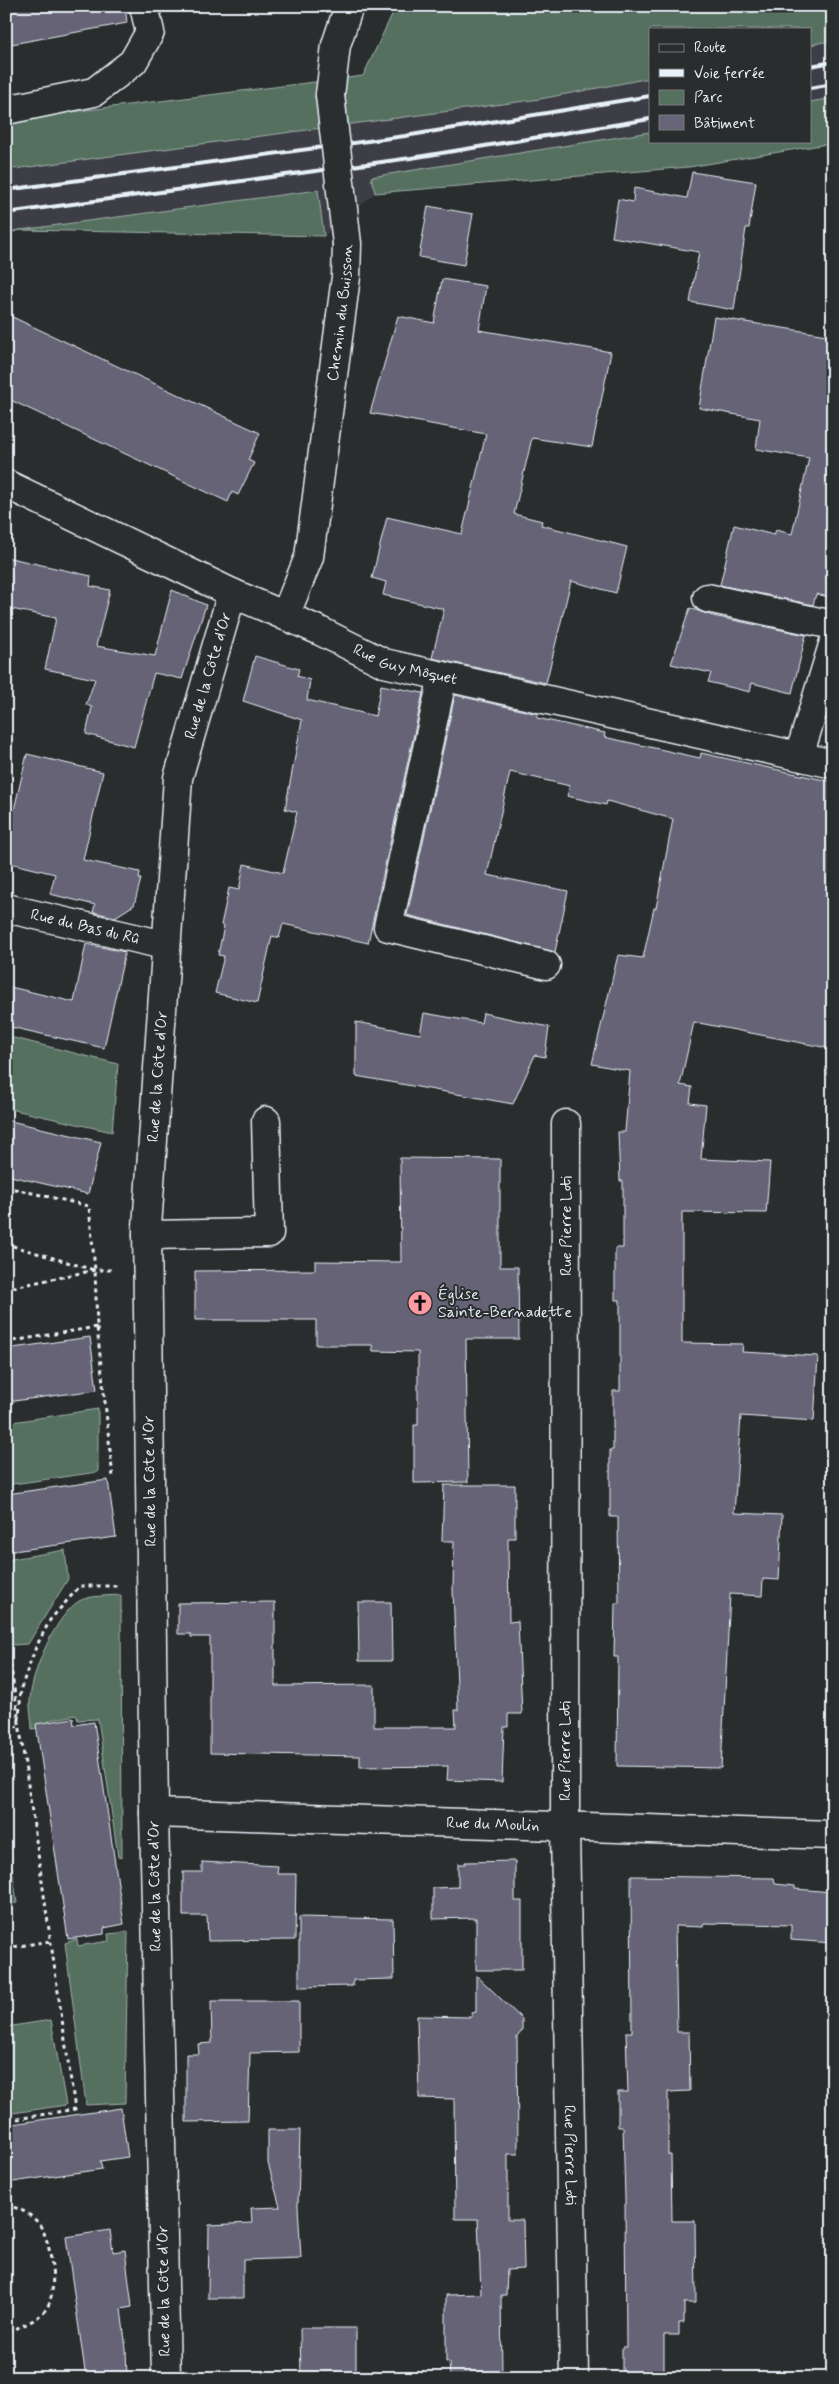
<svg xmlns="http://www.w3.org/2000/svg" width="839" height="2384" font-family="Mynerve,sans-serif">
<rect width="100%" height="100%" fill="#2a2d2e"/>
<filter id="ink" filterUnits="userSpaceOnUse"><feTurbulence type="fractalNoise" baseFrequency=".02" numOctaves="2"/><feDisplacementMap in="SourceGraphic" scale="10" xChannelSelector="R" yChannelSelector="G"/><feConvolveMatrix kernelMatrix="1 2 1 2 8 2 1 2 1" color-interpolation-filters="sRGB"/></filter>
<g filter="url(#ink)">
<path fill="#3c3e44" d="M833,7V143L689,167L375,193L324,236L20,230L6,234V155L311,82L593,53L650,42V141H810V29Z"/>
<path fill="#56705f" stroke="#9fb0ac" d="M396,6H833V40L810,45V29H650V78L540,99L6,170V120L363,76Z
M833,98V143L689,167L375,193L371,177L650,132V141H810V102Z
M318,190L324,236L20,230L6,234V232Z
M6,1036L118,1064L112,1132L6,1108Z
M98,1409V1472L6,1485V1423Z
M65,1550L68,1579L28,1644L12,1645L6,1560Z
M121,1595L122,1858L118,1857L98,1719L78,1720L76,1715L50,1720L48,1726L32,1729C32,1719 29,1708 30,1699C32,1672 55,1616 79,1601C90,1595 109,1596 121,1595Z
M6,1826L17,1903L6,1904Z
M128,1932L125,2103L86,2105L65,1943L77,1939L78,1946L109,1941L108,1934Z
M51,2020L66,2105L6,2114V2027Z"/>
<path fill="#666476" stroke="#e8f1f8" d="M6,6H125L127,23L6,45Z
M692,172L756,182L749,228H746L734,310L690,302L699,252L612,237L618,199L633,202L634,188L687,198Z
M428,206L473,214L464,265L419,257Z
M442,279L486,286L479,330L611,352L592,447L532,438L514,514L542,521L541,525L627,547L616,593L571,581L546,683L432,658L444,609L383,595L386,582L372,578L387,517L462,534L486,434L370,413L398,316L434,323Z
M6,314L260,433L248,460L254,463L238,495L232,492L228,502L6,398Z
M714,317L833,336V598L816,594L813,605L720,585L734,525L774,535L776,530L792,534L809,458L756,449L760,419L699,408Z
M6,557L91,576L90,586L110,590L96,646L155,656L172,590L206,605L182,679L154,673L134,747L86,734L92,707L86,705L95,679L45,669L56,618L6,608Z
M690,608L713,616L806,635L792,693L752,683L750,692L708,682L711,673L671,664Z
M255,656L299,669L297,676L310,680L307,700L375,716L381,685L423,693L368,943L283,924L279,938L272,936L257,1003L215,993L224,956L218,955L224,926L221,925L229,888L239,890L244,864L283,873L297,812L285,809L302,720L243,701Z
M455,695L538,714L537,718L605,733L604,737L700,758L701,753L833,782V1049L694,1022L680,1085L692,1087L690,1103L706,1105L701,1159L770,1162L766,1213L682,1212V1343L743,1344L742,1352L818,1356L814,1421L741,1416L734,1513L782,1515L779,1580L763,1579L762,1596L730,1594L721,1768L617,1766L618,1657H614L615,1603H619L618,1517H610V1450H613V1391H620V1300H615V1248H623V1181H620L618,1132H625L630,1071L592,1064L618,955L643,958L654,908H656L673,819L607,801L606,805L567,796L570,786L510,772L487,875L568,891L555,952L407,915Z
M27,754L103,772L83,860L140,872L139,879H141L134,905L115,917L93,912L95,905L50,894L55,874L6,862V808L14,810Z
M86,944L125,952L104,1048L6,1026V986L74,1002Z
M424,1013L481,1023L483,1013L549,1027L545,1057L535,1055L513,1104L356,1076V1022L420,1034Z
M6,1120L101,1142L88,1194L6,1175Z
M400,1158L500,1159V1267H518L519,1339H466L468,1482L414,1483V1425H418V1352L373,1351L372,1345H316V1320H195V1271L315,1270V1261L401,1262Z
M90,1337L97,1390L6,1402V1349Z
M108,1480L116,1537L6,1552V1494Z
M444,1485H515V1538H508L509,1622L518,1621L522,1714H508V1727H504L502,1782L447,1780L448,1766L360,1767V1756L210,1753V1637H191V1634H178V1603L275,1602V1686L374,1685V1727H456L455,1710H458L453,1590L454,1541H442Z
M358,1602H391L392,1661H359Z
M73,1718L74,1725L94,1722L124,1924L104,1928V1934L68,1939L36,1724Z
M515,1861V1901H522V1970H476V1918L433,1919V1888L458,1887V1864H465V1862Z
M202,1862L278,1866L277,1874H296L295,1940L208,1941L207,1916H183V1872H202Z
M631,1876L774,1878L775,1884L795,1886V1889L833,1892V1943L791,1940V1925L704,1923L703,1927L675,1926L677,2032H689L690,2091L668,2092V2155H671L672,2221H695L696,2303H684V2323H679V2335H664V2378H622V2347H626L625,2198L623,2127H618V2092H628L626,2032H632Z
M299,1917L393,1919L394,1979L353,1980V1986L299,1987Z
M476,1975L522,2019V2031L517,2037L518,2154H508V2220H523L524,2269L507,2270L506,2295H501L502,2378H450L449,2362H446V2295L481,2294L478,2219H455L454,2099L419,2098L417,2016L472,2017V2013L476,2012Z
M211,2001H299V2052L250,2053L248,2121L186,2122V2054H199L198,2044L212,2043Z
M121,2108L128,2157L100,2161L102,2169L6,2183V2125Z
M268,2130H300L298,2206L301,2258L243,2260V2298H208L209,2225L252,2223L251,2208L280,2207L268,2163Z
M110,2230L113,2252L125,2250L132,2307L121,2309L126,2349L127,2378H86L66,2237Z
M300,2328H356V2378H301Z"/>
<g fill="none" stroke-linecap="round" stroke-linejoin="round">
<defs>
<g id="minor">
<path d="M330,95L336,45L349,6"/>
<path d="M6,110L94,92L133,62L150,32L144,6"/>
<path id="s1" d="M6,484L232,593L318,630L384,663L833,764"/>
<path d="M707,598L833,625"/>
<path id="s2" d="M285,616L309,557L346,277L347,244"/>
<path d="M443,676L388,927L546,965"/>
<path d="M799,756L833,645"/>
<path id="s3" d="M6,908L164,945"/>
<path id="s4" d="M566,1124L565,1827L574,2378"/>
<path d="M147,1235L269,1233L266,1121"/>
<path id="s5" d="M154,1813L833,1835"/>
<path id="s6" d="M166,2378L154,1813L147,1227L178,778L232,593"/>
</g>
</defs>
<use href="#minor" stroke="#e8f1f8" stroke-width="31"/>
<path stroke="#e8f1f8" stroke-width="3" stroke-dasharray="4 4" stroke-linecap="butt" d="M6,1187L89,1206L95,1270L97,1327L113,1478
M6,1251L13,1246L94,1270
M6,1282L14,1287L95,1270H112
M6,1342L97,1327
M6,1633L75,2109L6,2121
M19,1720L21,1688L36,1647L50,1620L80,1586H118
M6,1729L19,1726
M6,1948L51,1941
M6,2205C19,2208 30,2213 39,2224C51,2239 59,2293 46,2309C37,2321 20,2327 6,2332"/>
<use href="#minor" stroke="#2a2d2e" stroke-width="28"/>
<path stroke="#e8f1f8" stroke-width="4" d="M810,66L833,62
M810,88L833,84
M6,190L405,136L650,96
M6,213L411,158L650,119"/>
<defs>
<path id="minor-bridge" d="M330,95L347,244"/>
</defs>
<use href="#minor-bridge" stroke="#e8f1f8" stroke-width="31" stroke-linecap="butt"/>
<use href="#minor-bridge" stroke="#2a2d2e" stroke-width="28"/>
</g>
</g>
<defs>
<symbol id="church-disc" viewBox="-11 -11 22 22"><circle r="9.5" fill="#ff9aa2" stroke="#2a2d2e"/><path d="M-1.2-6h2.4v3.5h3.3v2.4h-3.3V6h-2.4V-.1h-3.3v-2.4h3.3Z" fill="#111"/></symbol>
</defs>
<g fill-rule="evenodd">
<use href="#church-disc" x="406" y="1289" width="28" height="28"/>
</g>
<g text-anchor="middle" dominant-baseline="central" stroke-width="4" stroke-linejoin="round" paint-order="stroke">
<g font-size="16" fill="#e8f1f8" stroke="#2a2d2e">
<text stroke="none"><textPath href="#s2" startOffset="310">Chemin du Buisson</textPath></text>
<text stroke="none"><textPath href="#s1" startOffset="439">Rue Guy Môquet</textPath></text>
<text stroke="none"><textPath href="#s6" startOffset="1708">Rue de la Côte d'Or</textPath></text>
<text stroke="none"><textPath href="#s3" startOffset="81">Rue du Bas du Rû</textPath></text>
<text stroke="none"><textPath href="#s6" startOffset="1302">Rue de la Côte d'Or</textPath></text>
<text transform="translate(566 1226) rotate(-90)">Rue Pierre Loti</text>
<text transform="translate(150 1481) rotate(-91)">Rue de la Côte d'Or</text>
<text transform="translate(565 1751) rotate(-90)">Rue Pierre Loti</text>
<text stroke="none"><textPath href="#s5" startOffset="339">Rue du Moulin</textPath></text>
<text transform="translate(155 1886) rotate(-91)">Rue de la Côte d'Or</text>
<text stroke="none"><textPath href="#s4" startOffset="1031">Rue Pierre Loti</textPath></text>
<text transform="translate(164 2291) rotate(-91)">Rue de la Côte d'Or</text>
</g>
<g font-size="16" fill="#e8f1f8" stroke="#2a2d2e" text-anchor="start">
<text x="438" y="1294">Église<tspan x="438" dy="18">Sainte-Bernadette</tspan></text>
</g>
</g>
<rect width="839" height="2384" fill="none" stroke="#2a2d2e" stroke-width="25"/>
<rect x="12" y="12" width="814" height="2359" fill="none" stroke="#e8f1f8" stroke-width="2" filter="url(#ink)"/>
<rect x="649" y="28" width="162" height="115" fill="#2a2d2e" stroke="#767b7f"/>
<rect x="659" y="44" width="25" height="8" fill="#2a2d2e" stroke="#767b7f"/>
<text x="694" y="52" font-size="15" fill="#e8f1f8">Route</text>
<rect x="659" y="69" width="25" height="8" fill="#e8f1f8" stroke="#767b7f"/>
<text x="694" y="78" font-size="15" fill="#e8f1f8">Voie ferrée</text>
<rect x="659" y="90" width="25" height="15" fill="#56705f" stroke="#767b7f"/>
<text x="694" y="102" font-size="15" fill="#e8f1f8">Parc</text>
<rect x="659" y="115" width="25" height="15" fill="#666476" stroke="#767b7f"/>
<text x="694" y="128" font-size="15" fill="#e8f1f8">Bâtiment</text>
</svg>
